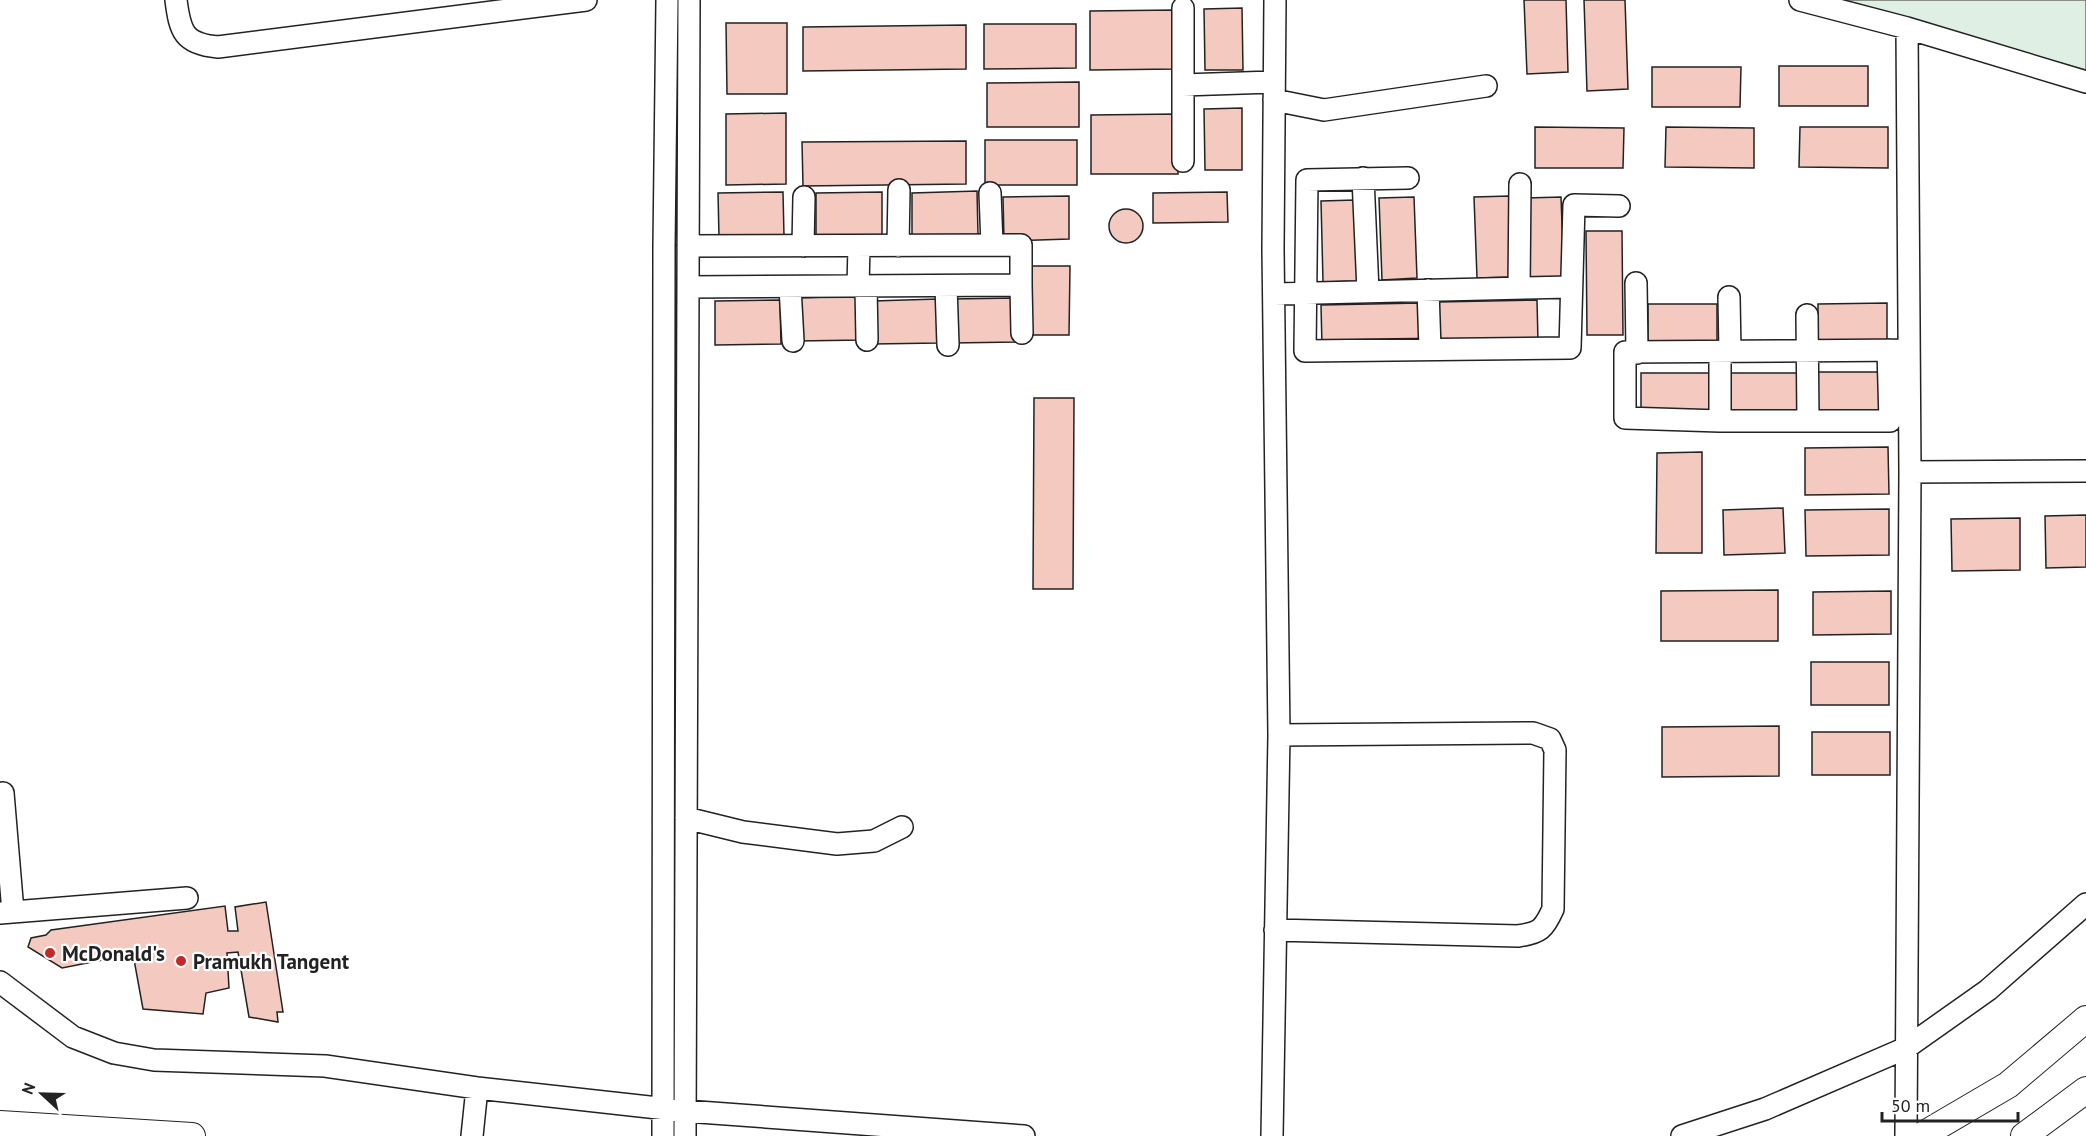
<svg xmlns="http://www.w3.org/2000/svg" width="2086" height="1136" font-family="'PT Sans',sans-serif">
<rect width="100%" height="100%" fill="#fff"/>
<path fill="#e0efe3" stroke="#6f6f6f" stroke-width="1.5" d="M1836,0H2086V70Z"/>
<path fill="#f3c9c0" stroke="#222" stroke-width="1.5" d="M1524,0H1566L1568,72L1527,74Z
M1584,0H1625L1628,89L1587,91Z
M1242,8L1243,70H1205L1204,9Z
M1176,10L1177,69L1090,70V11Z
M726,23H787V94H727Z
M984,24H1076V68L984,69Z
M966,25V69L803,71V27Z
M1779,66H1868V106H1779Z
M1652,67H1741L1740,107H1652Z
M1079,82V127H987V83Z
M1242,108V170H1205L1204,109Z
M786,113V184L726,185V114Z
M1178,114V174H1091V115Z
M1535,127L1624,128L1623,168H1535Z
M1666,127L1754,128V168L1665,167Z
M1800,127H1888V168L1799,167Z
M985,140H1077V185H985Z
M966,141V184L803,186L802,142Z
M977,191L978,235L912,236V193Z
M783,192L784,236L719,237L718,193Z
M882,192V235L816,237V193Z
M1227,192L1228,222L1153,223V193Z
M1069,196V239L1004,241L1003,197Z
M1509,196L1512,277L1477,278L1474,197Z
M1414,197L1417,278L1382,280L1379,198Z
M1561,197L1564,278L1529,279L1526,198Z
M1355,200L1358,281L1323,282L1321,201Z
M1109 226a17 17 0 1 1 34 0a17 17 0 1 1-34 0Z
M1586,231H1622L1623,335H1587Z
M1031,266H1070L1069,335H1031Z
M862,296V340L797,341L796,298Z
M1017,298V342L952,343L951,299Z
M938,299L939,343L873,344V301Z
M780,300L781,344L715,345V301Z
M1537,300L1538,342L1439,344L1438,302Z
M1420,303L1421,345L1322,347L1321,305Z
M1887,303V345H1818V304Z
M1648,304H1717V345L1648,346Z
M1818,372H1887V413H1818Z
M1641,373H1710V414L1641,415Z
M1730,373H1799V414L1730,415Z
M1034,398H1074L1073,589H1033Z
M1888,447L1889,494L1805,495V448Z
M1702,452V553H1656L1657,453Z
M1783,508L1785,553L1724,555L1723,510Z
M1889,509V555L1806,556L1805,510Z
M2086,515V567L2046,568L2045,516Z
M2020,518V570L1952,571L1951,519Z
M1778,590V641H1661V591Z
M1891,591V634L1813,635V592Z
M1811,662H1889V705H1811Z
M1779,726V776L1662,777V727Z
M1812,732H1890V775H1812Z
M266,902L283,1012H277L278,1022L249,1017L238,952L227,953L229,988L206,993L203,1014L143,1009L133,954L62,968L28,947L31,938L46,935L51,930L225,906L228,931H238L235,907Z"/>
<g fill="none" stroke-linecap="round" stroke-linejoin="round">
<defs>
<path id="minor" d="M176,0C180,32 184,44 218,47L586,0
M1800,0L1907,28L2086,82
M1183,85L1274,82
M1274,100L1324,110L1486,86
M1183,161V8
M1363,178L1368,291
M1408,178L1307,180L1305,351L1570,348L1574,205L1619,206
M990,193L992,245
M688,246L1021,245V285L688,287
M803,246L804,197
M898,246L899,190
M1636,283L1637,353
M1021,285L1022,333
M946,286L948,345
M790,287L793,341
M858,287L859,246
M866,287L867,340
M1519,288L1520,184
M1428,290L1430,349
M1274,294L1571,287
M1729,297L1730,352
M1720,352V421L1625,418V352L1909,350
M1720,421H1808L1807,315
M1808,421H1890L1888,350
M1910,472L2086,471
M3,793L13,912
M686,818L743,832L837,844L874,841L902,827
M0,913L187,898
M1275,930L1518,936C1540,933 1544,929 1553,909L1555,750L1550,739L1533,733L1279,735
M0,982L73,1037L114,1053L154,1060L325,1066L477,1088L685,1111L1024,1136
M472,1136L477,1088
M663,1136L664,246L667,0
M685,1136L689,0
M1272,1136L1279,735L1273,249L1275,0
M1682,1136L1765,1109L1906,1048L1988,990L2086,904
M1906,1136L1910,472L1907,28"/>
<path id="major" d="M0,1124L192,1136
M1921,1136L2008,1085L2086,1019
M2024,1136L2086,1090"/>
</defs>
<use href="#minor" stroke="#222" stroke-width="24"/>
<use href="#major" stroke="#222" stroke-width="28"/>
<use href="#minor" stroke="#fff" stroke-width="21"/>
<use href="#major" stroke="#fff" stroke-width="26"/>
</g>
<g fill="#c62828" stroke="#fff" stroke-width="2">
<circle cx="50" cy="953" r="6"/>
<circle cx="181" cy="961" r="6"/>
</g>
<g text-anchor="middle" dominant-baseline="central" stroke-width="4.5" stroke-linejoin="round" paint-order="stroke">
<g font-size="21" font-weight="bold" fill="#222" stroke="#fff" text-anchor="start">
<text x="62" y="953">McDonald's</text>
<text x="193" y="961">Pramukh Tangent</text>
</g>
</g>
<g transform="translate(42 1094) rotate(292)" stroke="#ffffff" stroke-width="4.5" paint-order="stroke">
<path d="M0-4.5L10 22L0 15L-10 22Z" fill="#222222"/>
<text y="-9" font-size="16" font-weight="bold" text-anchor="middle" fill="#222222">N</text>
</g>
<path d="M1882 1112v9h136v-9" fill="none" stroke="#222222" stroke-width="3"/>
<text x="1891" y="1112" font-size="18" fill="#222222" stroke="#ffffff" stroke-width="4.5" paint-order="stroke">50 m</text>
</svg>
